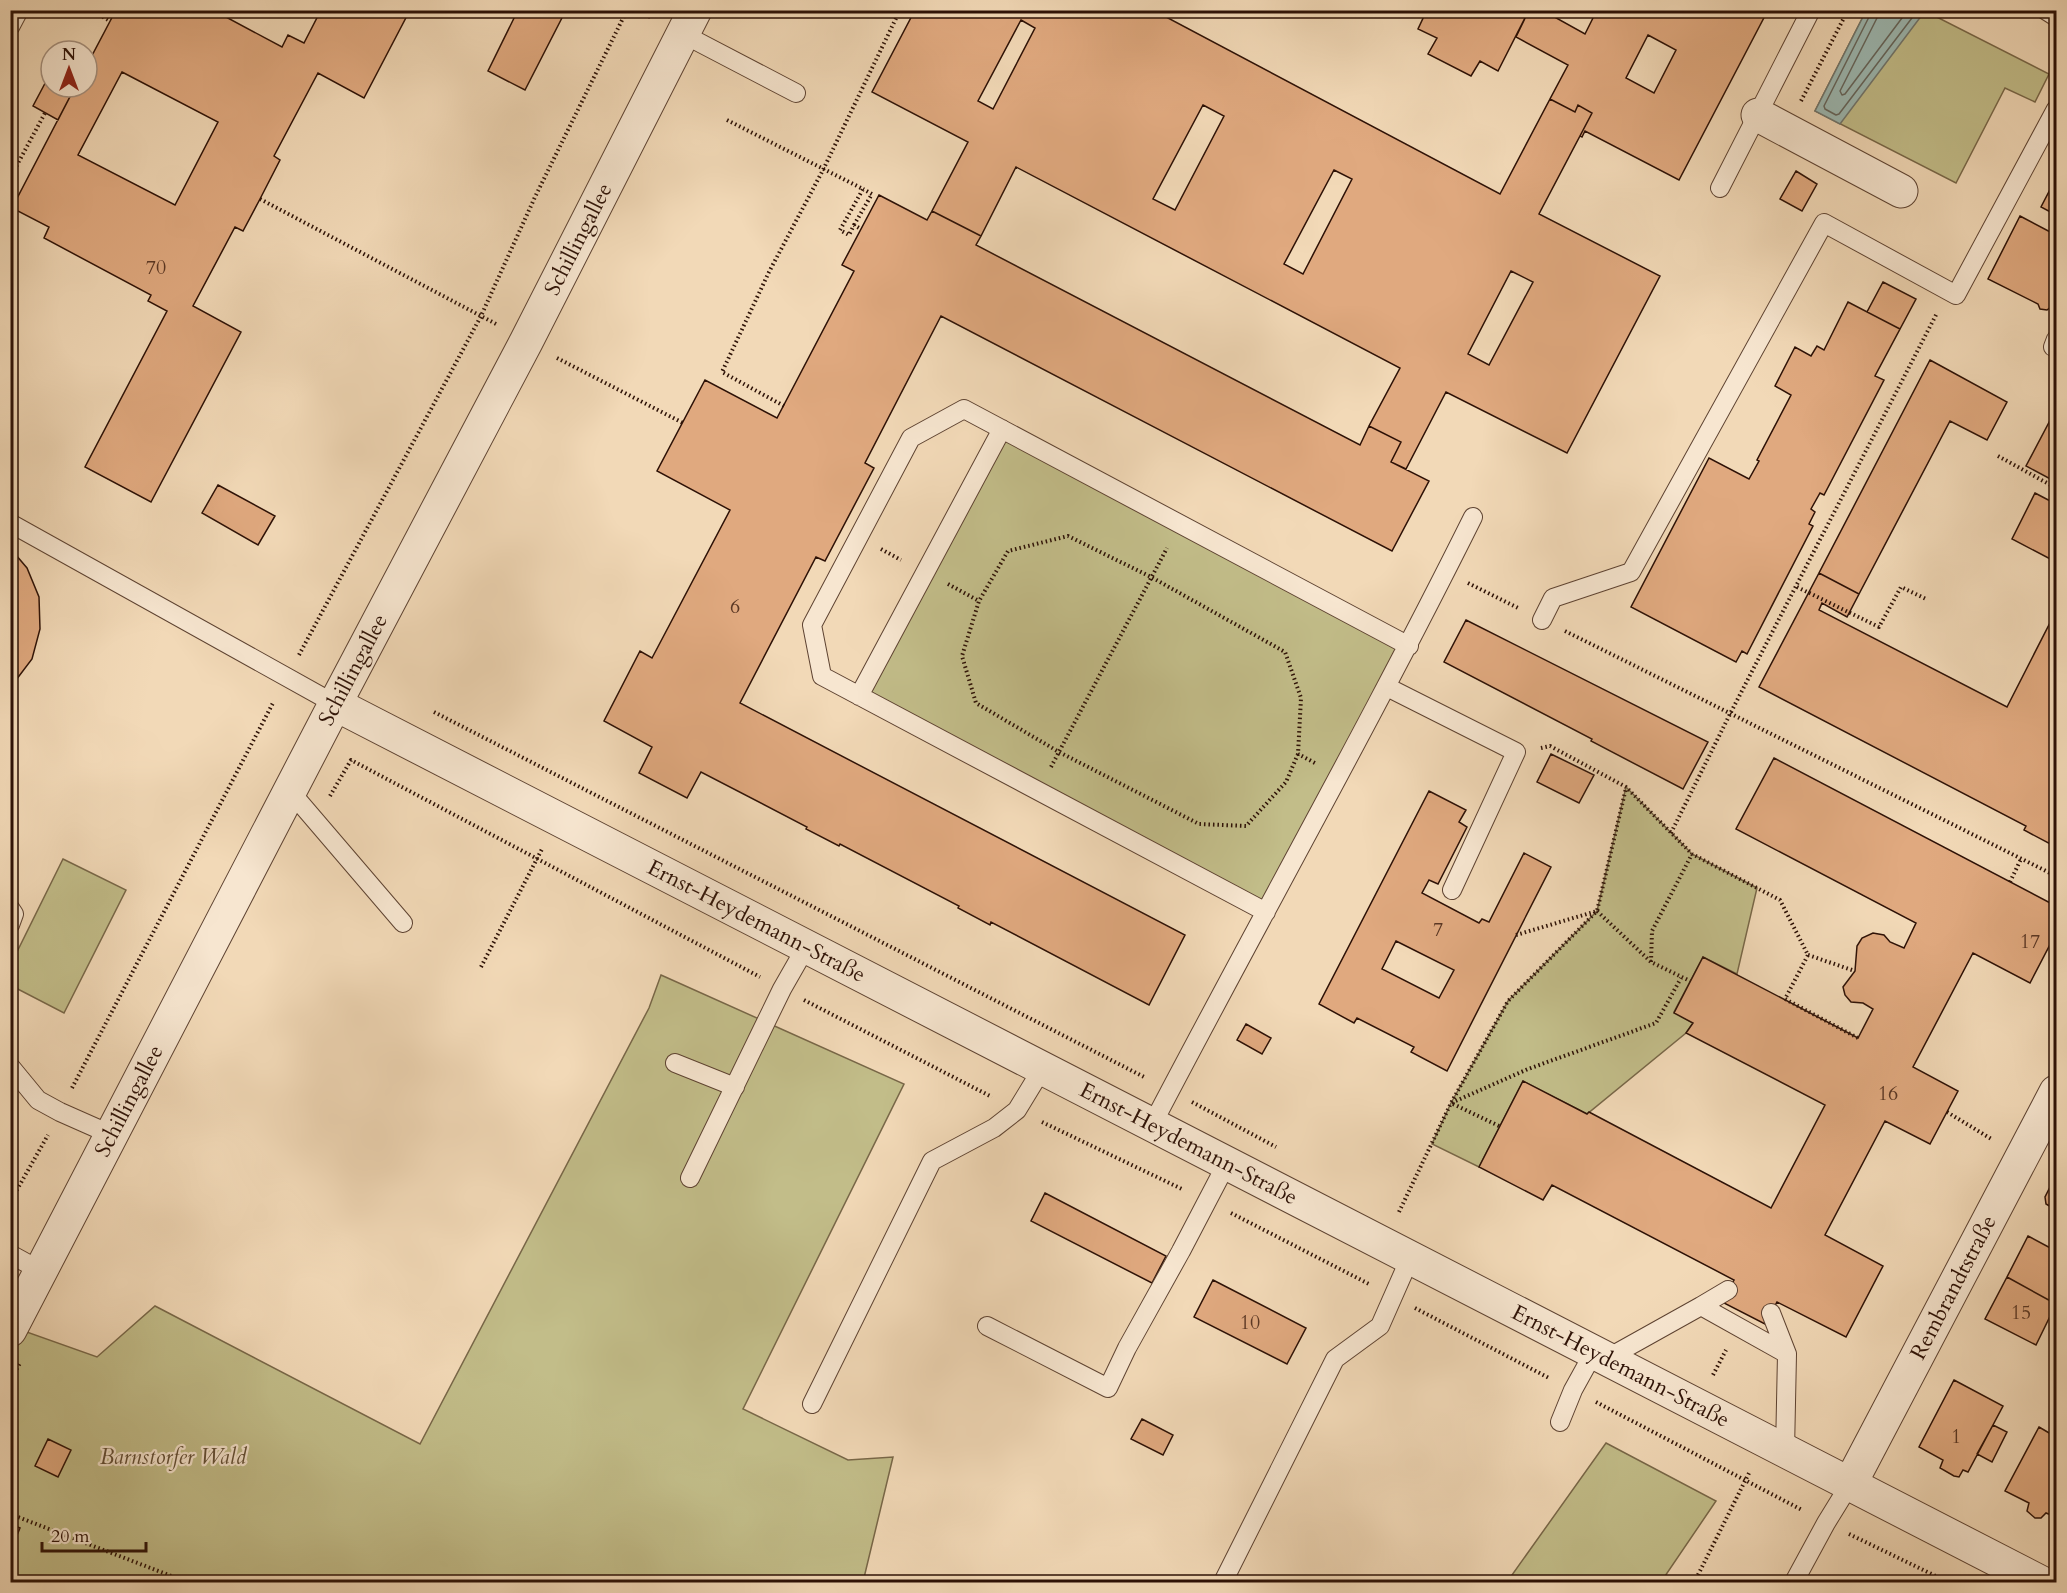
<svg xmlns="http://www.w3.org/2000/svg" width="2067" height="1593" font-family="Cardo,serif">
<rect width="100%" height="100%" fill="#f2d9b7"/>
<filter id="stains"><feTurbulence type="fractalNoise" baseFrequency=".00333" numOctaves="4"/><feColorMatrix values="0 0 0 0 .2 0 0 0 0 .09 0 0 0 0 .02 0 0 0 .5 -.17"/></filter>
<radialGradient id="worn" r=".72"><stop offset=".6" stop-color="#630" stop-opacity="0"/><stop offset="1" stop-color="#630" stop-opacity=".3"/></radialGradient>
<path fill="#c2bd89" stroke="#786748" stroke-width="1.5" d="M1866,11H1925L2049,74L2035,102L2005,88L1956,183L1815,111Z
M1002,429L1409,646L1266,912L859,696Z
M1626,787L1692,854L1757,888L1737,974L1703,957L1674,1012L1693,1023L1686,1033L1587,1114L1523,1081L1479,1167L1432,1144L1451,1103L1508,1001L1597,911Z
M63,859L126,890L64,1013L10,985L11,964Z
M661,975L904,1084L743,1409L848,1460L893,1457L863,1582H11L10,1326L97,1357L155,1306L420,1444L649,1008Z
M1606,1443L1716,1501L1661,1582H1507Z"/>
<path fill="#9cb9b3" stroke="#70766e" stroke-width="1.5" d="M1866,11H1925L1840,124L1815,111Z"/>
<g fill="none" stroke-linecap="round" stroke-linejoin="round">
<path stroke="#64655c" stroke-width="1.5" d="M1871,10L1870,15L1824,106L1825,109L1836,115L1839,114L1918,10
M1879,10L1877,18L1840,91L1842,95L1845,94L1908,10"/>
</g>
<path fill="#e0a97f" stroke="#2d1106" stroke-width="1.5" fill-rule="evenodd" d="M116,10H213L282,47L288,35L304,43L321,10H410L364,98L318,73L274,156L280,160L260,199L243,231L235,227L193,306L241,332L151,502L85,467L167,311L148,301L151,295L44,238L49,227L12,208L75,87H87V65ZM122,72L218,122L175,205L78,155Z
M518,10H566L525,90L488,71Z
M915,10H1153L1500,194L1550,99L1575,112L1578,105L1592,113L1539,214L1660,276L1567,453L1446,392L1406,469L1391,462L1401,442L1369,426L1400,368L1016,167L981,236L932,211L968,142L872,92ZM1021,20L1035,28L993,109L978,101ZM1203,105L1224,116L1175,210L1153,199ZM1334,170L1352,179L1303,274L1284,264ZM1511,271L1533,282L1489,365L1468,354Z
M1418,10H1529L1498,71L1480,61L1471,76L1428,54L1437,38L1418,29L1425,14Z
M1529,10H1542L1585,34L1597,10H1768L1679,180L1585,131L1582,137L1580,136L1592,113L1578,105L1575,112L1550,99L1568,65L1516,37ZM1648,35L1676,50L1654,93L1626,78Z
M51,72V87H75L58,120L33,106Z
M1796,171L1817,184L1802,211L1780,199Z
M2056,178V215L2041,207Z
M879,195L927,220L932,211L981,236L976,245L1360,445L1369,426L1401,442L1391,462L1429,481L1392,551L941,316L865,463L874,468L825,561L816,557L740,703L1185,935L1149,1005L991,922L990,925L958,908L959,906L840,844L839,846L806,829L807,827L701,772L687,798L639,773L652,747L604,721L640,651L652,658L730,510L657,471L705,380L777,418L854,271L842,265Z
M2020,216L2056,235V290L2052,299V306L2047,310L2040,309L2038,304L1988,279Z
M1883,282L1916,299L1900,329L1867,312Z
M1848,302L1900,329L1875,376L1884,380L1824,495L1820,493L1811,509L1815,512L1809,524L1813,526L1747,654L1742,651L1736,662L1631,607L1709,458L1749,479L1759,461L1757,460L1791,395L1775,386L1795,347L1811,356L1817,346L1824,350Z
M1930,360L2007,402L1987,440L1950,421L1859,594L1819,573Z
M2055,411L2056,412V482L2026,466Z
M218,485L275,516L258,545L202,513Z
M2035,493L2056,504V562L2012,539Z
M10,548L27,568L39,597L40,629L32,659L10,688Z
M1819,573L1859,594L1847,617L1822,603L1819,610L2007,707L2056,611V847L2024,830L2026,826L1759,687Z
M1466,620L1708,742L1683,789L1591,741L1592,739L1444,662Z
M1551,754L1594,775L1579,803L1537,782Z
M1774,758L2056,906V933L2030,983L1973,953L1913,1067L1958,1091L1930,1144L1885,1121L1825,1235L1883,1266L1846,1337L1777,1302L1765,1324L1722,1302L1734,1280L1552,1185L1543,1200L1479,1167L1523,1081L1587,1114L1589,1112L1771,1208L1825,1105L1686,1033L1693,1023L1674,1013L1703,957L1858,1038L1873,1009L1863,1003L1851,1002L1845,995L1843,987L1855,971L1857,946L1862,938L1873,933L1884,935L1890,942L1904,948L1916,923L1736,829Z
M1429,791L1466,810L1459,822L1467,827L1438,884L1429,880L1422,893L1479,923L1482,919L1489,922L1524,853L1551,867L1447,1071L1411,1052L1414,1047L1357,1018L1354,1023L1319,1004ZM1396,941L1454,970L1439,998L1382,969Z
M1246,1024L1271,1038L1262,1054L1237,1040Z
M2056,1183V1210L2046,1204L2045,1197L2051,1185Z
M1045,1193L1166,1256L1152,1283L1031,1221Z
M2028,1236L2056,1251V1304L2007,1277Z
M2007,1277L2056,1304L2036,1345L1985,1319Z
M1213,1280L1306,1328L1287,1364L1194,1317Z
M1954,1380L2003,1406L1968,1472L1963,1470L1959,1477L1954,1476L1940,1468L1943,1460L1919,1447Z
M1142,1419L1173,1435L1163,1455L1131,1439Z
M1993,1425L2007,1432L1992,1462L1977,1454Z
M2039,1427L2056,1437V1505L2051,1515L2046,1513L2041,1518H2035L2027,1511L2029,1503L2005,1491Z
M48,1439L71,1450L58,1477L35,1466Z
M10,1524L20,1528L11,1550L10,1549Z"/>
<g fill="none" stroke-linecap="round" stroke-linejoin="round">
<defs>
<path id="lane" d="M2045,10L2056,17
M10,27L19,10
M683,34L796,93
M1720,188L1811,10
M2053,347L2056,339
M10,523L335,704
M1542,620L1553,598L1631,572L1824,223L1956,295L2056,109
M1387,687L1516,752L1452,890
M859,696L1002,429
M290,791L403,923
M10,908L14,914L10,925
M1266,912L822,676L812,625L911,438L964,409L1409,646
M675,1063L735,1087
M10,1066L38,1100L60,1112L112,1135
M1152,1125C1258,922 1371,722 1473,517
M690,1178L782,989L806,947
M10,1254L41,1271
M1701,1306L1728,1290
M1771,1313L1787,1354
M987,1326L1108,1388L1127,1348L1181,1251L1227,1163
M1606,1359L1701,1306L1787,1354L1785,1451
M812,1404L932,1161L994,1128L1017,1110L1042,1069
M1560,1422L1573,1390L1594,1352
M1223,1582L1335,1359L1380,1326L1410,1258
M1794,1582L1826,1523L1850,1484"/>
<g id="street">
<path d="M1758,115L1901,191"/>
<path id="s1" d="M335,704L2040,1582"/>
<path id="s2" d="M10,1330L335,704L526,342L695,10"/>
<path id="s3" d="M1850,1484L2056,1092"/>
</g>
</defs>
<use href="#lane" stroke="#5e4332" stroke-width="20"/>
<use href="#street" stroke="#5e4332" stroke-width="35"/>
<path stroke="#2d1106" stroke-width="4" stroke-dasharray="1.5 3" stroke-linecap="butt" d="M91,10L110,21
M637,10L652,18
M1801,101L1848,10
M727,120L863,189L840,230L849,235L854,225L861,229
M10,178L45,113
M260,199L498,325
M854,225L872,194L863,189
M557,358L683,423
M784,406L722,372L769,272L823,170L900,10
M1998,456L2056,488
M881,549L901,560
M1468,583L1518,608
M948,584L979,601
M1797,587L1879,627L1901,587L1926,599
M1565,631L2056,876
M299,655L481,316L535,197L627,10
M434,712L1146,1078
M1541,748L1550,746L1626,787L1692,854L1780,900L1808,955L1785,999L1858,1038
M1298,754L1286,782L1246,826L1199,824L1059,752L976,703L962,656L979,601L1008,551L1068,536L1151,577L1285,652L1301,698L1298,754L1315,763
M1051,767L1167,548
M330,796L351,760L760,977
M1671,833L1730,714L1937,313
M2010,882L2021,859
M1516,935L1597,911L1626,788
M1808,955L1855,971
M1651,962L1652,931L1692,854
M481,967L542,849
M804,1000L992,1097
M72,1088L274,701
M1192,1102L1276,1147
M1947,1112L1993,1140
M1042,1122L1184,1190
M1499,1126L1451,1103L1508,1001L1597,911L1651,962L1690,981
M10,1202L48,1135
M1399,1212L1451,1103L1528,1069L1656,1023L1681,978
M1231,1213L1371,1285
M1415,1308L1549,1378
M1713,1375L1726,1350
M10,1381L20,1363
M1596,1402L1802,1510
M10,1514L187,1582
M1849,1534L1948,1582
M1698,1575L1750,1471"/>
<use href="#lane" stroke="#f7e6d0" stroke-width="18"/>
<use href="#street" stroke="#f7e6d0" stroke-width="33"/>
</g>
<g text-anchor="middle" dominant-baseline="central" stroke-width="4.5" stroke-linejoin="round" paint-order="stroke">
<g font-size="20" fill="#5a3724">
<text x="156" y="267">70</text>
<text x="735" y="606">6</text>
<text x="1438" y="929">7</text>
<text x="2030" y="941">17</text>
<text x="1888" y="1093">16</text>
<text x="2021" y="1312">15</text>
<text x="1250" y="1322">10</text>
<text x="1956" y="1436">1</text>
</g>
<g font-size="22" fill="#2d1106" stroke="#f7e6d0">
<text stroke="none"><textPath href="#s2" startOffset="1230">Schillingallee</textPath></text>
<text stroke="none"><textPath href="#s2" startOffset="744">Schillingallee</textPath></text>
<text stroke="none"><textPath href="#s1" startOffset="474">Ernst-Heydemann-Straße</textPath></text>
<text stroke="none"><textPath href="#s2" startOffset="258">Schillingallee</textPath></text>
<text stroke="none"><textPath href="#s1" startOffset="960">Ernst-Heydemann-Straße</textPath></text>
<text stroke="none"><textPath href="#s3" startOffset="222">Rembrandtstraße</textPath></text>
<text stroke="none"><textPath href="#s1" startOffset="1446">Ernst-Heydemann-Straße</textPath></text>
</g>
<g font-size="22" font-style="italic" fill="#614d34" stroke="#f7e6d0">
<text x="173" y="1457">Barnstorfer Wald</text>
</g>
</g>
<rect width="2067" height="1593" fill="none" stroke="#f2d9b7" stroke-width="36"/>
<rect x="12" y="12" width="2043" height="1569" fill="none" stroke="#2d1106" stroke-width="3"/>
<rect x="18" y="18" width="2031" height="1557" fill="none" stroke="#2d1106" stroke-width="1.5"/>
<g transform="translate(69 69)"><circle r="28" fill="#f7e6d0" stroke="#a6917f" stroke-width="1.5"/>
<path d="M0-4.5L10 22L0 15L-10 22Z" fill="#8f2418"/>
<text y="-9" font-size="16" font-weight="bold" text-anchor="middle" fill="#2d1106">N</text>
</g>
<path d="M42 1542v9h104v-9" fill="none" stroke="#2d1106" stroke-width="3"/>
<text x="51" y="1542" font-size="18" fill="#2d1106" stroke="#f7e6d0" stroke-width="4.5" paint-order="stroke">20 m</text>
<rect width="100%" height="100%" filter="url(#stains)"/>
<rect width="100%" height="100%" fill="url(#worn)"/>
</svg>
